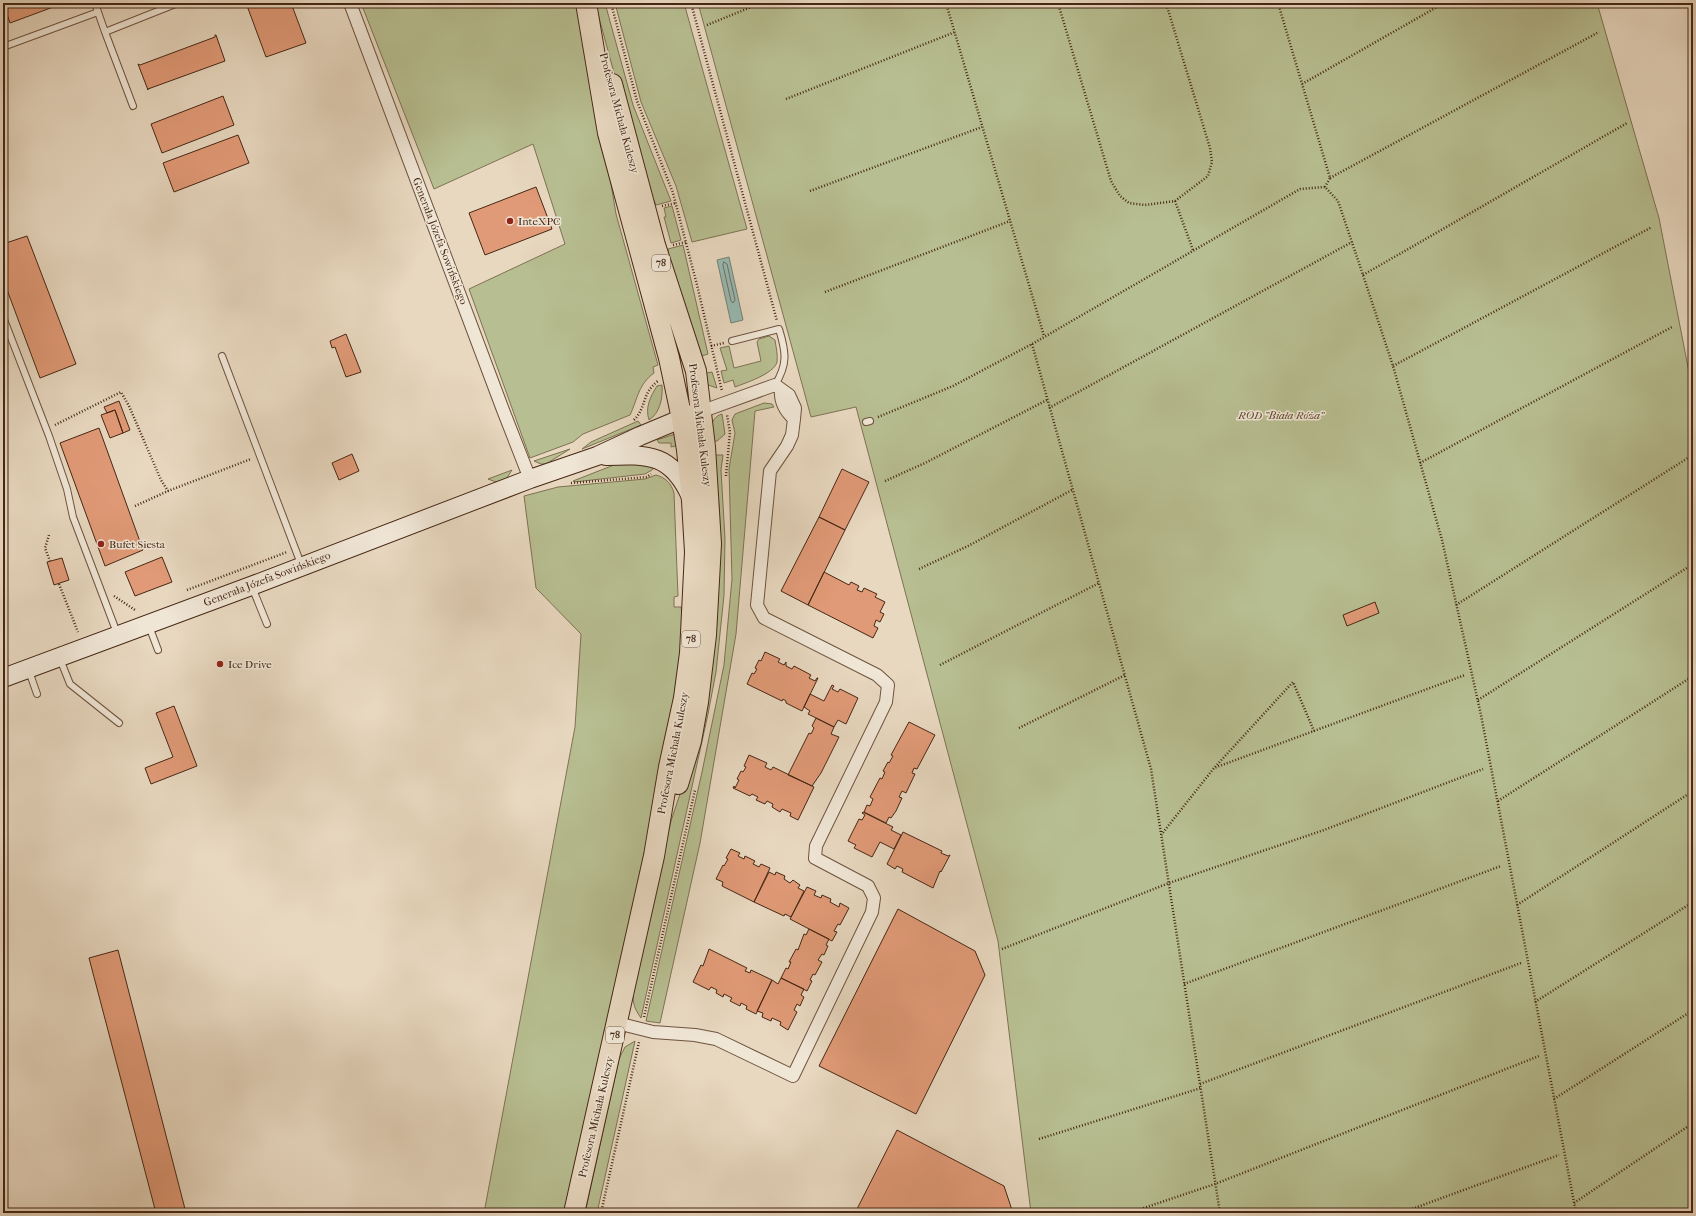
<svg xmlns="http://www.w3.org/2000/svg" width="1696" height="1216" font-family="'IM FELL French Canon',serif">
<rect width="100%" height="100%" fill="#e8d8c0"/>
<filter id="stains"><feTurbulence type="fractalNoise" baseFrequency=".005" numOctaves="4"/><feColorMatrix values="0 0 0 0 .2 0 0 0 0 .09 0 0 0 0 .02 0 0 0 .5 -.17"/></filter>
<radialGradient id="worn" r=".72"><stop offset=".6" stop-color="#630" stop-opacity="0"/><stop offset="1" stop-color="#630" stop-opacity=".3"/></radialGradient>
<path fill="#b7be91" stroke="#7e7252" d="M361,3H576L589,52L616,214L658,365L653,367L654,373C638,385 638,398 630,415L583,434L573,442L530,458L469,289L565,244L533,144L434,189Z
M595,3H605L633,105L671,201L656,205L641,172Z
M615,3H684L747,229L692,242L676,186L641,102Z
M698,3H1597L1659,218L1693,393V1213H1031L998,941L856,407L811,417Z
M672,206L681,240L671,243L664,217H666L664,208Z
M683,245L708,354L698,357L672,281L668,249Z
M769,336L775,340C776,347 778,355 777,362C774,374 745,383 735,387L733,380L724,383L721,371L727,370L720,348L729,346L734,368L761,361L757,342L759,339Z
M712,372L717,388L708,385L701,374Z
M662,385C663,398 660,413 649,420C645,408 650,397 657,386Z
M764,403L772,404L774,407L755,411L736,634L700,843L660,1023L646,1021L702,772L724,665L732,579L729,469L735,433L732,420L735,414Z
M722,414L725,434L717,441L712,442C711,431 709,418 722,414Z
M638,421L641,425L582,449L591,442Z
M678,433L680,445L671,447V443H659L657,440Z
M570,449L546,464H541L534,461Z
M714,455H723L721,470L725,539L724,595L716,672L708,714L641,1018C633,1007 632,1000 634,987L671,821L697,743L715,645L718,598L719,506Z
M619,463L656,464L652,470L645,474L574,482L573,481Z
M512,470L506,479L496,482L488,479Z
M656,475C666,478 671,483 674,493L678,596L674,597V607H681L685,637L668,754L565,1213H484L575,727L581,634L536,588L524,496L558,487L645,479Z
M635,1041L597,1213H585L619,1059L625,1047Z"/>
<path fill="#97bab3" stroke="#777f73" d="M729,257L743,320L731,323L717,260Z"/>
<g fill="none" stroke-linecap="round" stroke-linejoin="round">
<path stroke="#6e7064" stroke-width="1" d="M724,262L727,264L735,300L733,303L731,301L723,265Z"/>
</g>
<path fill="#e19a77" stroke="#462714" d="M3,3H55L56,6L10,23Z
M246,3H291L306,43L266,57Z
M215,35H216L225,61L148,89V90L138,64L140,65L215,37Z
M223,96L234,125L162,153L151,124Z
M238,135L249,163L174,192L163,163Z
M536,187L552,229L485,255L469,213Z
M27,236L76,364L40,378L3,279V244Z
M346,334L361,372L346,377L335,347L332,348L330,341Z
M119,401L130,430L123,433L115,410L107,413L104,407Z
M115,410L123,433L110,438L101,415Z
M99,428L143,550L105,566L60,443Z
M352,454L359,471L339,480L332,463Z
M842,469L869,482L845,530L819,517Z
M819,517L845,530L808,605L781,591Z
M162,557L172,582L135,596L125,572Z
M62,558L69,580L54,585L47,562Z
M824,572L849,585L851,582L859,586L857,590L862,592L864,588L877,594L875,597L885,602L880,612L884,614L880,622L876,620L874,626L878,628L873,638L808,605Z
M1375,602L1379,613L1347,626L1343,615Z
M765,652L780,659L778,662L784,665L786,662V666L792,669L794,666L811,675L809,678L815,681L817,678H818L802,711L786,703V701L783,699L782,701L747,684L752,673L754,674L757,669L755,668L759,660L761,661Z
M832,685L834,686L832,689L838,692L840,689L858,698L846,724L838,720L834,727L808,714L810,711L804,707L810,694L824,701Z
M174,706L197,766L151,784L145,768L173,757L156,713Z
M816,718L834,727L831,734L839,737L821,773L812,786L788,775L809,733L811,734L814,728L812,726Z
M909,722L935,735L917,769L914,768L912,773L915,774L906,793L902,791L899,797L902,798L896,811L891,818L889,817L886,823L864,812L867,805L870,806L873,799L870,797L880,778L882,779L885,772L883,771L888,762L889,763L893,756L891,755Z
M749,755L767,763L765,767L771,770L773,767L814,787L798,820L790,816L791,813L782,809L780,812L772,807L773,804L767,801L765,804L756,800L758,797L752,794L750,796L733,788L734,786L735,788L739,780L737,779L741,771L743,772L746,767L744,766Z
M863,812L893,827L891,830L901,835L894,849L880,842L872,857L854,848L856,845L848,841L859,819L862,820L865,815L862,813Z
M903,832L942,851L941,853L948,856L950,855L941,872L940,871L933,888L902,872L903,869L897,866L895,869L887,864Z
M731,849L740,853L738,856L744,859L745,856L755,861L753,864L759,867L761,864L770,868L754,902L722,886L723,882L716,879L723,865L724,866L728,859L726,858Z
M769,872L775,875L776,872L785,876L784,879L790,883L793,880L800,885L798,888L804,891L791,917L785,914L784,916L754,902Z
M807,887L816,891L814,895L821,898L822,895L831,899L830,902L839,907L840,903L849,908L840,925L838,924L834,931L837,932L832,941L790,919Z
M898,909L975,951L985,975L916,1114L819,1066Z
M809,929L829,939L826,945L828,946L824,955L822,954L818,960L822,962L815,975L813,974L810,980L812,981L807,991L781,978L786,968L788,969L791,962H789L796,949L798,950L804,934L806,935Z
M709,949L747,968L745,971L750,973L751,970L772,980L756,1014L746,1009L747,1006L741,1003L740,1006L730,1001L732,998L724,994L723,997L716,993L717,990L711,987L709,990L693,982L701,965L703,966Z
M118,950L185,1209L169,1213H156L89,958Z
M781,978L804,989L801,995L804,997L800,1006L797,1004L794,1010L797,1012L788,1030L780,1025L781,1022L772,1018L771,1021L762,1017L763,1013L757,1011L772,980L778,984Z
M897,1130L1004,1186L1013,1213H855Z"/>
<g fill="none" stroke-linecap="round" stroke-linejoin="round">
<defs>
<path id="lane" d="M98,12L105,32L178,3
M105,32L133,106
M3,47L98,12L95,3
M3,317L49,436L67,489L73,517L117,633
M732,341L779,329C786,352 788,364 775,385
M222,356L301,564
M866,422L870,421
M252,587L267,624
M149,626L158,650
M60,659L70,684L119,723
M29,671L37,694"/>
<path id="street" d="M350,3L503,410L530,479
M781,390C780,402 785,411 794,419
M617,1023L653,1032L695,1035L716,1039L793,1076L872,912L874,898L868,886L815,858L816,846L886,702L888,685L877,675L764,618L757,605L770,471L787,446L792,435L794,419L795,408L789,395L775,385L700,412"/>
<path id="secondary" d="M606,456C649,454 672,454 691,497
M3,678L251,586L530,479L597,456L640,436L695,413"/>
<path id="primary" d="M612,84L655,245L696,371L705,447L711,544L706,635L698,702L691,741L678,784
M574,1213L654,856L669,767L684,698L690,653L695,552L692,501L687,450L682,419L669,358L608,133L586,3"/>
</defs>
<use href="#lane" stroke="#6e533f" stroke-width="8"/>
<use href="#street" stroke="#6e533f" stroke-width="14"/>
<use href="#secondary" stroke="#462714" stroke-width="20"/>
<use href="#primary" stroke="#462714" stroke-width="22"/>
<path stroke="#462714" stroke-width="2.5" stroke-dasharray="1 2" stroke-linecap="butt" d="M611,3L637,101L673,193L697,285L722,391
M691,3L777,321
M946,3L1044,336
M1058,3L1111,181L1120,196L1129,203L1145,205L1175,201L1208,176L1212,162L1210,148L1166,3
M1278,3L1330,178L1325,187
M707,25L761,3
M1302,84L1444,3
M786,99L955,32
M1330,178L1599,32
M810,191L982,127
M1175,201L1193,250
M662,206L676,203
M673,245L686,242
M1363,275L1627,123
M825,292L1010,221
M3,298L7,308
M1032,344L1151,769L1220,1213
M711,346L724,343
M1393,366L1652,227
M1049,408L1352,242
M878,417L953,386L1032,344L1300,189L1325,187L1338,201L1363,275L1393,366L1442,540L1481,715L1576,1213
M634,420C647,407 641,394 658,381
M55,425L121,392L129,406L161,480L168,491
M1420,463L1672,327
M726,476L730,432L727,415
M885,481L925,463L1047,400
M571,483L647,477L651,474
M135,506L168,491L251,459
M49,535L45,548L50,561
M919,569L968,546L1072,490
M59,584L78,632
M187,590L287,552
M114,596L135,610
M1456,605L1691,456
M940,665L1099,583
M1478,700L1693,564
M1019,728L1125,675
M1215,767L1293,682L1314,731
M1498,801L1693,676
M1161,835L1214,768L1465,675
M1517,905L1693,791
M1002,949L1169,883L1324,830L1483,769
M1184,984L1501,866
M1535,1002L1693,902
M644,1017L695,790
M1200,1084L1521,963
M1554,1099L1693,1010
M1039,1139L1201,1088
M1574,1203L1693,1123
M601,1213L639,1042
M1129,1213L1215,1184L1539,1056
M1401,1213L1559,1155"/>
<use href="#lane" stroke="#f0e6d6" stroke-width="6"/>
<use href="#street" stroke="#f0e6d6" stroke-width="12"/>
<use href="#secondary" stroke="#f0e6d6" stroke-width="18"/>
<use href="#primary" stroke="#e8d8c0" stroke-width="20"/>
</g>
<g fill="#8f2418" stroke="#f0e6d6" stroke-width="1.5">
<circle cx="510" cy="221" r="4"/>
<circle cx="101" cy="544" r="4"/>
<circle cx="220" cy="664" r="4"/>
</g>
<g text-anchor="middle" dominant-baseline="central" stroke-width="3" stroke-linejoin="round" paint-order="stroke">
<g fill="#f0e6d6" stroke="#79604e" stroke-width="1">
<rect x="652" y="255" width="18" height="16" rx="3"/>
<rect x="682" y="631" width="18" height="16" rx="3"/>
<rect x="606" y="1027" width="18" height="16" rx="3"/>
</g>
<g font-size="10" font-weight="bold" fill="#462714">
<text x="661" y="263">78</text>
<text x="691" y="639">78</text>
<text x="615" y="1035">78</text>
</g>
<g font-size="11" fill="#462714" stroke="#f0e6d6">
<text transform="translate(619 113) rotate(75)">Profesora Michała Kuleszy</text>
<text transform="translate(440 241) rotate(69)">Generała Józefa Sowińskiego</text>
<text transform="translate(700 425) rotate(83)">Profesora Michała Kuleszy</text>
<text transform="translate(267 579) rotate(-21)">Generała Józefa Sowińskiego</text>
<text transform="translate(673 753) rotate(-79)">Profesora Michała Kuleszy</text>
<text transform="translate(596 1117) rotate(-77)">Profesora Michała Kuleszy</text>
</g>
<g font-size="11" fill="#462714" stroke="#f0e6d6" text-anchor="start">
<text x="518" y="221">InteXPC</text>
<text x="109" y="544">Bufet Siesta</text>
<text x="228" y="664">Ice Drive</text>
</g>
<g font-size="11" font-style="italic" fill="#5d452d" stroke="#f0e6d6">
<text x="1281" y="415">ROD "Biała Róża"</text>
</g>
</g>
<rect width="1696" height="1216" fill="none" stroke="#e8d8c0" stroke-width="16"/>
<rect x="4" y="4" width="1688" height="1208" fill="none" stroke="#462714" stroke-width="2"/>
<rect x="8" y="8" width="1680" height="1200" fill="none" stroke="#462714"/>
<rect width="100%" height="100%" filter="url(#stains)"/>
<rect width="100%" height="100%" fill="url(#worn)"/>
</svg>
